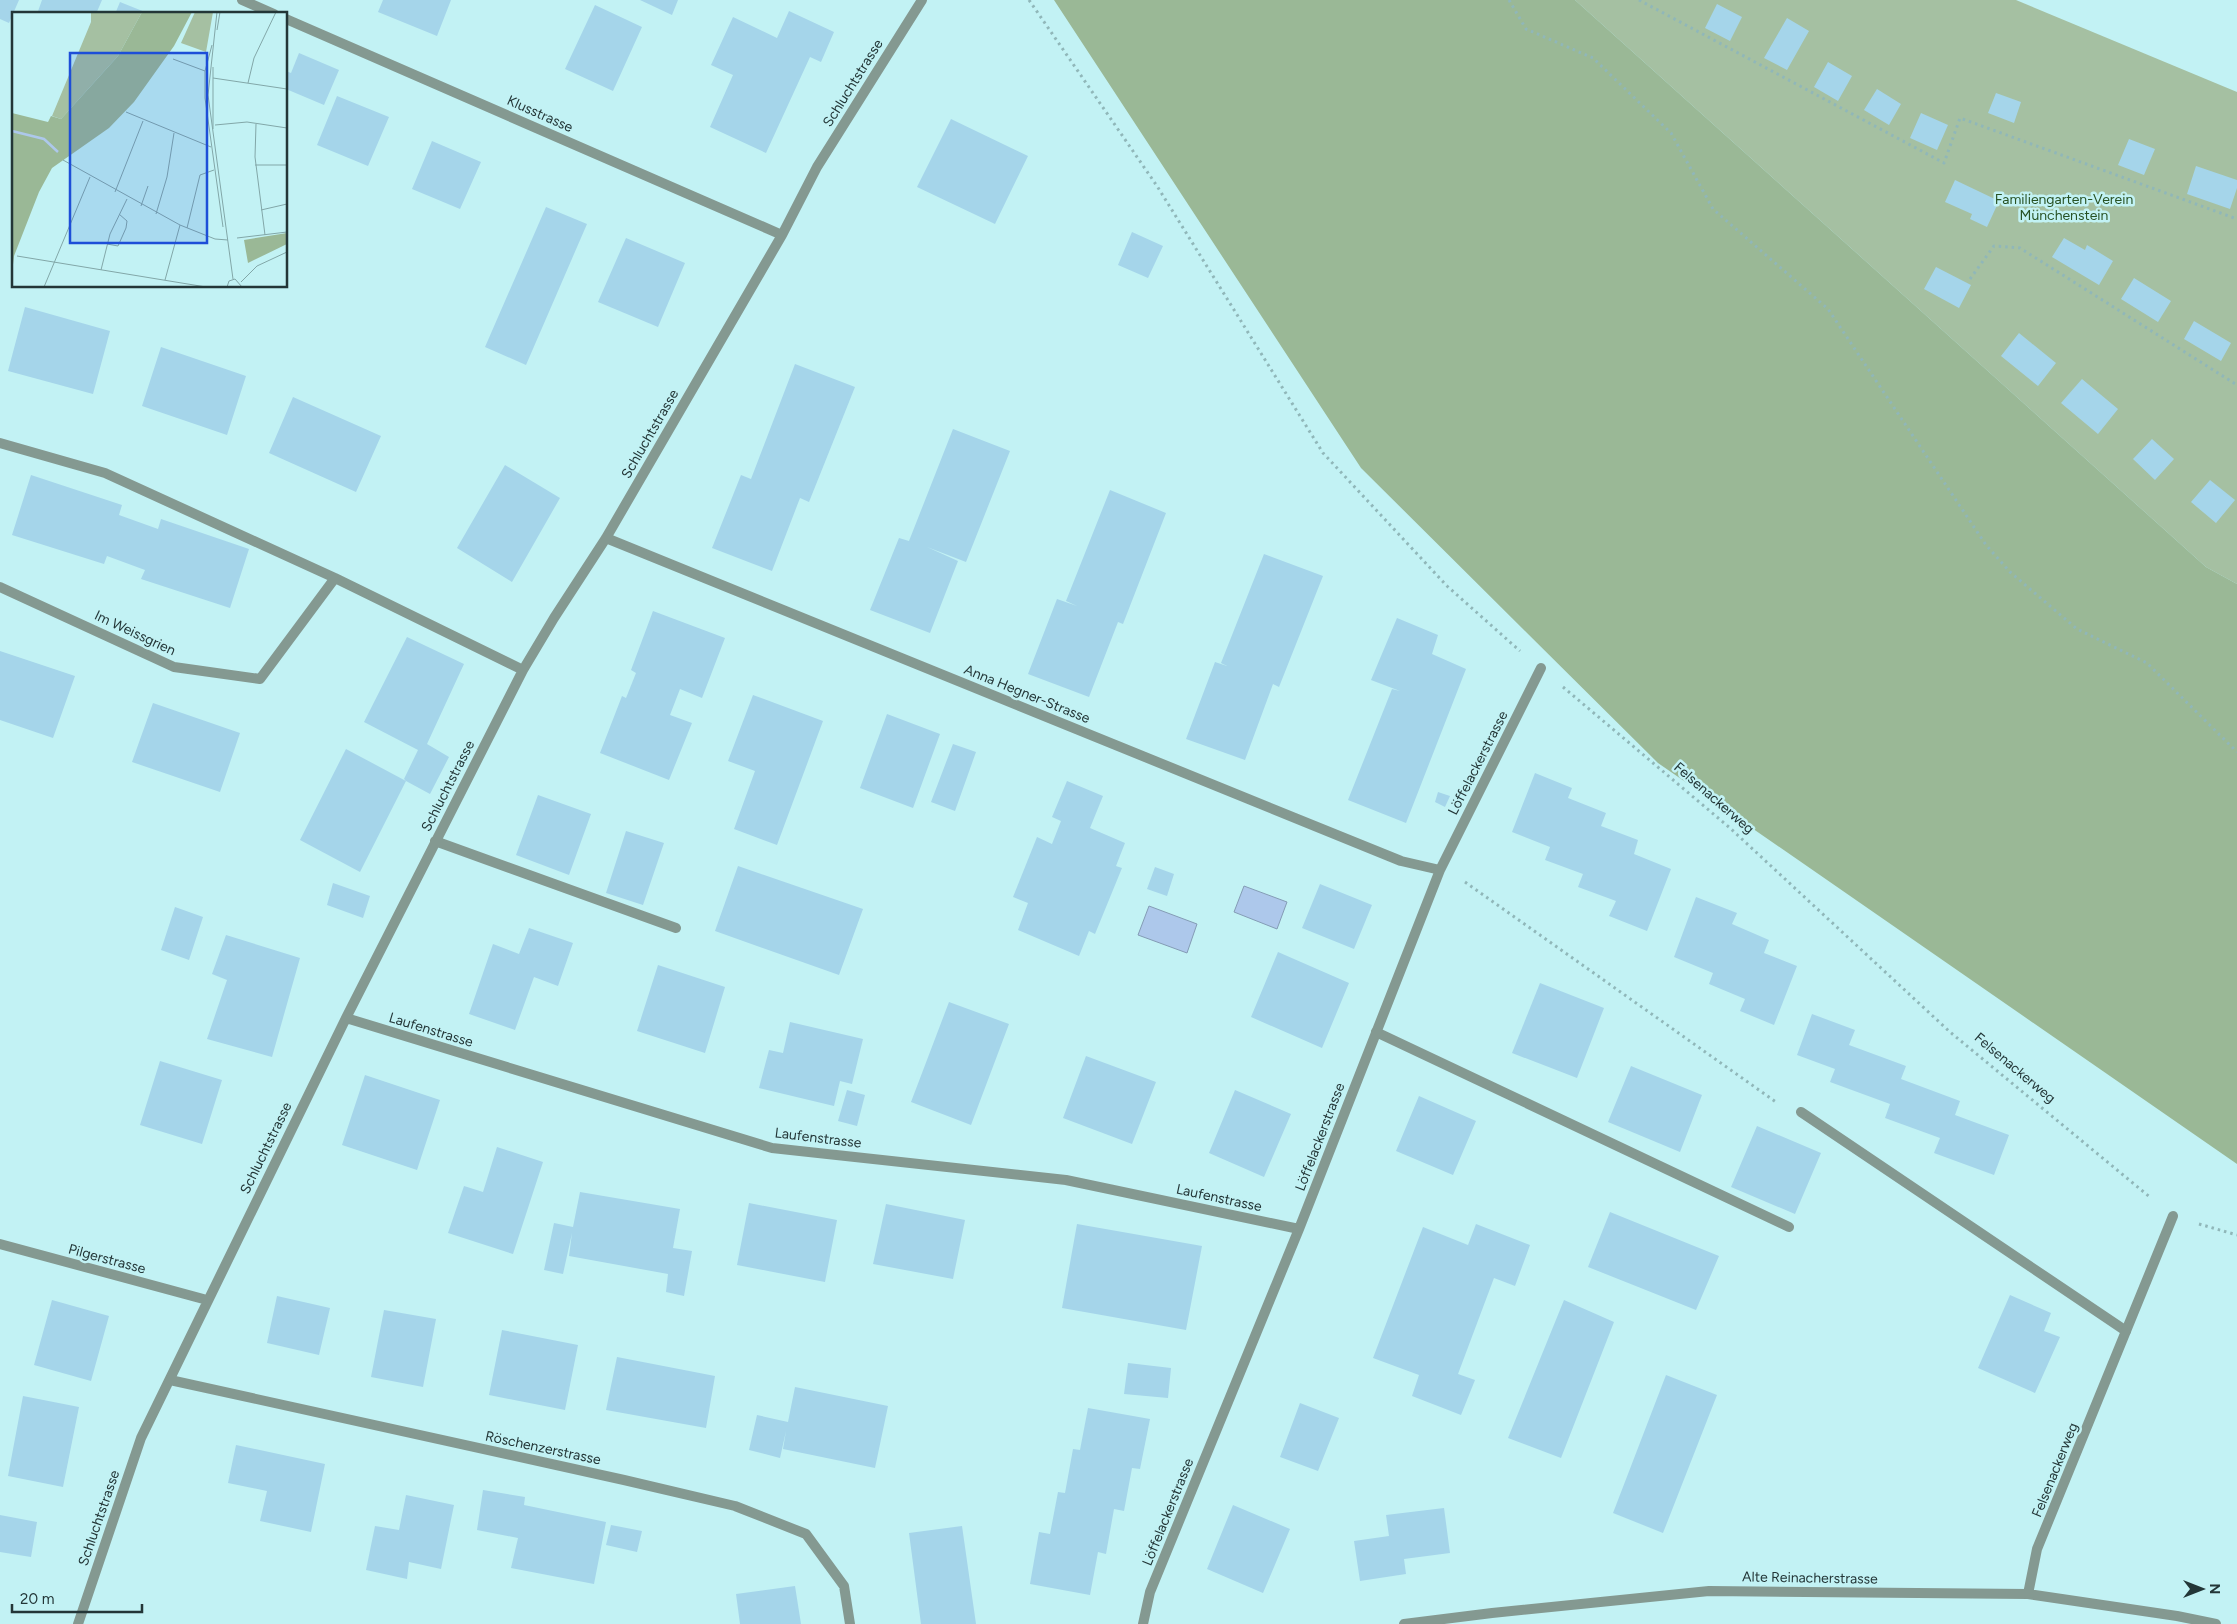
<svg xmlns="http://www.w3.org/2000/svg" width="2237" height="1624" font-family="Figtree,sans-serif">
<rect width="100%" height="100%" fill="#c2f2f4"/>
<path fill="#a5c0a2" d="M1575,0H2016L2237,92V584L2206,567Z"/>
<path fill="#9ab896" d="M1054,0H1575L2206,567L2237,584V1164L1658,763L1361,468Z"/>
<path fill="#adc8eb" stroke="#849cb5" d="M1244,886L1287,902L1277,929L1234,912Z
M1149,906L1197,924L1187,953L1138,935Z"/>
<path fill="#a5d5ea" d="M0,0H19L9,23L0,19Z
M42,0H102L96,14H37Z
M383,0H451L437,36L378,12Z
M640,0H678L672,15Z
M120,2L150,14H115Z
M1717,4L1742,17L1730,41L1705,28Z
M595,5L642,27L613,91L565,69Z
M789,11L834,32L821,62L810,57L766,153L710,127L733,75L711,65L733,17L777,38Z
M1787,18L1809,31L1787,70L1764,58Z
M299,53L339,70L324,105L286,89V71L291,73Z
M1828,62L1852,76L1838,101L1814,87Z
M1877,89L1901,104L1889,125L1864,110Z
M1996,93L2021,102L2014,123L1988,113Z
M337,96L389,117L368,166L317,145Z
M1921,113L1948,125L1937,150L1910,138Z
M951,119L1028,156L995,224L917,187Z
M2129,139L2155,149L2144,175L2118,165Z
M432,141L481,162L460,209L412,189Z
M2196,166L2237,180V188L2230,209L2187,194Z
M1955,180L1999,201L1987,227L1970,219L1972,214L1945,202Z
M546,207L587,224L526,365L485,347Z
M1132,232L1163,246L1148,278L1118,265Z
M626,238L685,263L658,327L598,302Z
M2064,238L2085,250L2087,245L2113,261L2099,285L2052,257Z
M1936,267L1971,285L1959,308L1924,289Z
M2134,278L2171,301L2158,322L2121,299Z
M25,307L110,331L93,394L8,371Z
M2194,321L2231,343L2221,361L2184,339Z
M2019,333L2056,363L2038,386L2001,356Z
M161,347L246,376L227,435L142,406Z
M795,364L855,387L809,502L800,498L772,571L712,548L741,475L751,479Z
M2082,379L2118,409L2098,434L2061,403Z
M293,397L381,436L356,492L269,453Z
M953,429L1010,451L966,562L927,547L958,561L930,633L870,610L899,538L909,541Z
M2152,439L2174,459L2155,480L2133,459Z
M505,465L560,498L512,582L457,548Z
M31,475L122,505L119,515L158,529L161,519L249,549L230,608L141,579L145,570L107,556L104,564L12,535Z
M2210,480L2235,500L2216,523L2191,502Z
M1110,490L1166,513L1123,624L1118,622L1089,697L1028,674L1057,599L1077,606L1066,601Z
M1264,554L1323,576L1279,687L1273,684L1245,760L1186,739L1215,662L1227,666L1221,663Z
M653,611L725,638L702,698L680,689L670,715L692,723L669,780L600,753L622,696L626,698L636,673L631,670Z
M1397,618L1438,635L1432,654L1466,669L1406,823L1348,800L1392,689L1400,691L1371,680Z
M407,637L464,664L427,744L449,757L430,794L406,781L360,872L300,840L346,749L406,781L404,779L418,750L364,722Z
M0,651L75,676L53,738L0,720Z
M753,695L823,721L777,845L734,829L755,771L728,761Z
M153,703L240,733L220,792L132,762Z
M887,714L940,734L913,808L860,788Z
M953,744L976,752L955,811L931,802Z
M1535,773L1572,788L1568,798L1606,813L1601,826L1638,840L1634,854L1671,869L1647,931L1609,916L1616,901L1578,887L1583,874L1545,860L1550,847L1512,832Z
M1067,781L1103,796L1090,828L1125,843L1116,866L1122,868L1095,934L1089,931L1079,956L1018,930L1028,903L1013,897L1037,837L1052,844L1061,821L1052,817Z
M1438,792L1450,796L1445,807L1435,802Z
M538,795L591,814L569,875L516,855Z
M626,831L664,843L643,905L606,893Z
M738,866L863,909L839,975L715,931Z
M1155,867L1174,874L1167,896L1147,889Z
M333,883L370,896L363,918L327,905Z
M1320,884L1372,905L1354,949L1302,928Z
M1696,897L1737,913L1732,924L1769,940L1764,953L1797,966L1774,1025L1740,1011L1745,999L1709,984L1713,973L1674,957Z
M175,907L203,917L189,960L161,950Z
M529,928L573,943L558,986L534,977L515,1030L469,1014L493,944L519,954Z
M226,935L300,958L272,1057L207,1039L227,980L212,974Z
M1278,952L1349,983L1322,1048L1251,1017Z
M658,965L725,987L705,1053L637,1031Z
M1540,983L1604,1008L1577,1078L1512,1053Z
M949,1002L1009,1024L971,1125L911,1102Z
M1812,1014L1855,1030L1849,1045L1906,1066L1901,1079L1960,1101L1955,1115L2009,1135L1994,1175L1934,1153L1940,1138L1885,1118L1890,1104L1830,1082L1835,1069L1797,1055Z
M790,1022L863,1039L852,1084L840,1081L834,1106L759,1088L769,1050L783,1053Z
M1086,1056L1156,1082L1132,1144L1063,1118Z
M160,1061L222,1080L202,1144L140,1125Z
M1631,1066L1702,1095L1680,1152L1608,1122Z
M365,1075L440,1100L417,1170L342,1145Z
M847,1090L865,1095L857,1126L838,1121Z
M1235,1090L1291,1114L1264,1177L1209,1153Z
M1419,1096L1476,1121L1453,1175L1396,1151Z
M1757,1126L1821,1153L1795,1214L1731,1187Z
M497,1147L543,1162L513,1254L448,1233L464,1186L483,1192Z
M580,1192L680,1209L673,1248L692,1251L684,1296L666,1292L668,1274L569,1256L572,1233L563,1274L544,1270L554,1223L573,1227Z
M749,1203L837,1220L825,1282L737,1265Z
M886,1204L965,1220L953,1279L873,1264Z
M1610,1212L1719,1256L1696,1310L1588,1267Z
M1077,1224L1202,1246L1186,1330L1062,1308Z
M1476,1224L1530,1245L1515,1286L1494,1278L1458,1374L1475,1380L1461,1415L1412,1396L1419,1375L1373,1358L1423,1227L1468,1245Z
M2010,1295L2051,1313L2044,1331L2060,1337L2035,1393L1978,1368Z
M277,1296L330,1308L319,1355L267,1343Z
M52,1300L109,1316L91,1381L34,1365Z
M1564,1300L1614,1322L1561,1458L1508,1438Z
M384,1310L436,1319L423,1387L371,1377Z
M502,1330L578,1345L565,1410L489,1395Z
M617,1357L715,1376L706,1428L606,1410Z
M1128,1363L1171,1368L1168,1398L1124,1394Z
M1666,1375L1717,1395L1663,1533L1613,1513Z
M795,1387L888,1406L875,1468L783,1449L786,1431L780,1458L749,1450L757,1415L788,1422Z
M23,1396L79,1407L63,1487L8,1476Z
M1300,1403L1339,1418L1318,1471L1280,1457Z
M1088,1408L1150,1419L1140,1469L1132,1468L1124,1511L1114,1509L1106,1554L1098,1552L1090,1595L1030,1584L1039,1532L1050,1534L1058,1492L1065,1493L1073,1449L1080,1450Z
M236,1445L325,1464L311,1532L260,1521L267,1491L228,1483Z
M483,1490L525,1497L524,1505L606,1522L594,1584L511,1568L518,1538L477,1530Z
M406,1495L454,1505L441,1569L409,1562L407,1579L366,1570L375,1526L399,1530Z
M1233,1505L1290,1529L1263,1593L1207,1569Z
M1444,1508L1450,1553L1404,1559L1406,1574L1360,1581L1354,1541L1389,1536L1386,1515Z
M0,1515L37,1522L31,1557L0,1552Z
M611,1525L642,1531L637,1552L606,1545Z
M962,1526L976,1624H921L909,1533Z
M795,1586L801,1624H740L736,1594Z"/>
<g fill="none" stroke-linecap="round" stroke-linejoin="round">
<path stroke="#90b7b9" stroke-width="3" stroke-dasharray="2.5 4" stroke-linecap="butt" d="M1029,0L1157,186L1323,453L1447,586L1520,651
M1509,0L1526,29L1593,58L1671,133L1713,209L1828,309L1986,545L2010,572L2077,629L2147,663L2237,752
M1639,0L1944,163L1960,118L2237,219
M1970,279L1994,246L2020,248L2237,385
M1563,687L1730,828L1950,1032L2151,1198
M1465,882L1776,1102
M2199,1224L2237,1235"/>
<path stroke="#849991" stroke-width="10" d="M1376,1032L1789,1227
M1801,1112L2126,1331"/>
<path stroke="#849991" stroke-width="10" d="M242,0L274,14
M286,19L782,235
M0,443L105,473L335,578L523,670
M606,538L1401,861L1440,870
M0,587L174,667L260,679L335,578
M435,841L676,928
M346,1018L772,1148L1066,1180L1299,1229
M0,1244L207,1300
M170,1380L624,1480L735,1506L806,1534L844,1586L850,1624
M2028,1594L2037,1549L2173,1216
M78,1624L141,1438L346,1018L523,670L554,618L606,538L782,235L817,167L922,0
M1143,1624L1150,1592L1299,1229L1440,870L1541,668
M1404,1624L1492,1613L1709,1591L2028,1594L2177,1616L2216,1624"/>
</g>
<g text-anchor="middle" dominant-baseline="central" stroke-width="5" stroke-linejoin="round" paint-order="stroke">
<g font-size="14" fill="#233637" stroke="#c2f2f4">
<text transform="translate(853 83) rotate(-58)">Schluchtstrasse</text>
<text transform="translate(540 114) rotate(24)">Klusstrasse</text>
<text transform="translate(650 434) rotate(-60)">Schluchtstrasse</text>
<text transform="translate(135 633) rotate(25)">Im Weissgrien</text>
<text transform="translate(1027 694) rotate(22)">Anna Hegner-Strasse</text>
<text transform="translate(1478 763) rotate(-63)">Löffelackerstrasse</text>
<text transform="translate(448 786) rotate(-63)">Schluchtstrasse</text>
<text transform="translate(1714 798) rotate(41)">Felsenackerweg</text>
<text transform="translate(431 1030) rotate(17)">Laufenstrasse</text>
<text transform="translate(2015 1068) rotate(40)">Felsenackerweg</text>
<text transform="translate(1320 1137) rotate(-69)">Löffelackerstrasse</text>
<text transform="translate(818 1138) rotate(7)">Laufenstrasse</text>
<text transform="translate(266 1148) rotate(-64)">Schluchtstrasse</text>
<text transform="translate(1219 1198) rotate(12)">Laufenstrasse</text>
<text transform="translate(107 1259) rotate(15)">Pilgerstrasse</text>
<text transform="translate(543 1448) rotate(12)">Röschenzerstrasse</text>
<text transform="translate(2055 1470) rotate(-68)">Felsenackerweg</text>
<text transform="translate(1168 1512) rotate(-68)">Löffelackerstrasse</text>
<text transform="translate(99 1518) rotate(-71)">Schluchtstrasse</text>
<text transform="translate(1810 1578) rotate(1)">Alte Reinacherstrasse</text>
</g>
<g font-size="14" fill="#285224" stroke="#c2f2f4">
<text x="2064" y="199">Familiengarten-Verein<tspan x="2064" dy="16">Münchenstein</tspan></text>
</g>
</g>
<g transform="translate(12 12)">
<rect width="275" height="275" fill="#c2f2f4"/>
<path d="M79,0H130L106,44L49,107L40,104L79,10ZM183,0H201L194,40L169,31Z" fill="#a5c0a2"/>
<path d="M130,0H180L162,34L122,90L97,116L40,156L27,180L2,244L0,261V101L36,110L39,104L49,107L106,44ZM275,221V232L236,251L232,228Z" fill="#9ab896"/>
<path fill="none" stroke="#adc8eb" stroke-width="2.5" d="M0,119L32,127L46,140"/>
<path fill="none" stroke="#82a7a8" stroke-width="1" d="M205,0L196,83L221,267M205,18L208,0M200,33L193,59V86L211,215M161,47L193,59M201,66L275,77M236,71L242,46L264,0M114,100L199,135M244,112L243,145L253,223M203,113L235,110L275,116M201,117V55M51,148L168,213L203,227L216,228M243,153H275M103,180L131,109M129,194L136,174M249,198L275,192M144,202L155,165L162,121M175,216L188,163L202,158M225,226L275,220M95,232L106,234L114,216L115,209L107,202M5,244L194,275M89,258L98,222L115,187M153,268L168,213M229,270L245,254L275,240M32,275L78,165M215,275L217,269L223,267L230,275"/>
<path fill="#1d4ed8" fill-opacity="0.15" stroke="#1d4ed8" stroke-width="2.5" d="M58,41H195V231H58Z"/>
<rect width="275" height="275" fill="none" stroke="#233637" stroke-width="2.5"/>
</g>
<g transform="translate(2202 1589) rotate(90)" stroke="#c2f2f4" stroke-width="4" paint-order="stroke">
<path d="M0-4L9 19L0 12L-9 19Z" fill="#233637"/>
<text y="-8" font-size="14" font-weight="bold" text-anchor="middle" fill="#233637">N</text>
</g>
<path d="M12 1604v8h130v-8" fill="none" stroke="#233637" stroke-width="2.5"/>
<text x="20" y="1604" font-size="15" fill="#233637" stroke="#c2f2f4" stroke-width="4" paint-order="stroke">20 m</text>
</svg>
